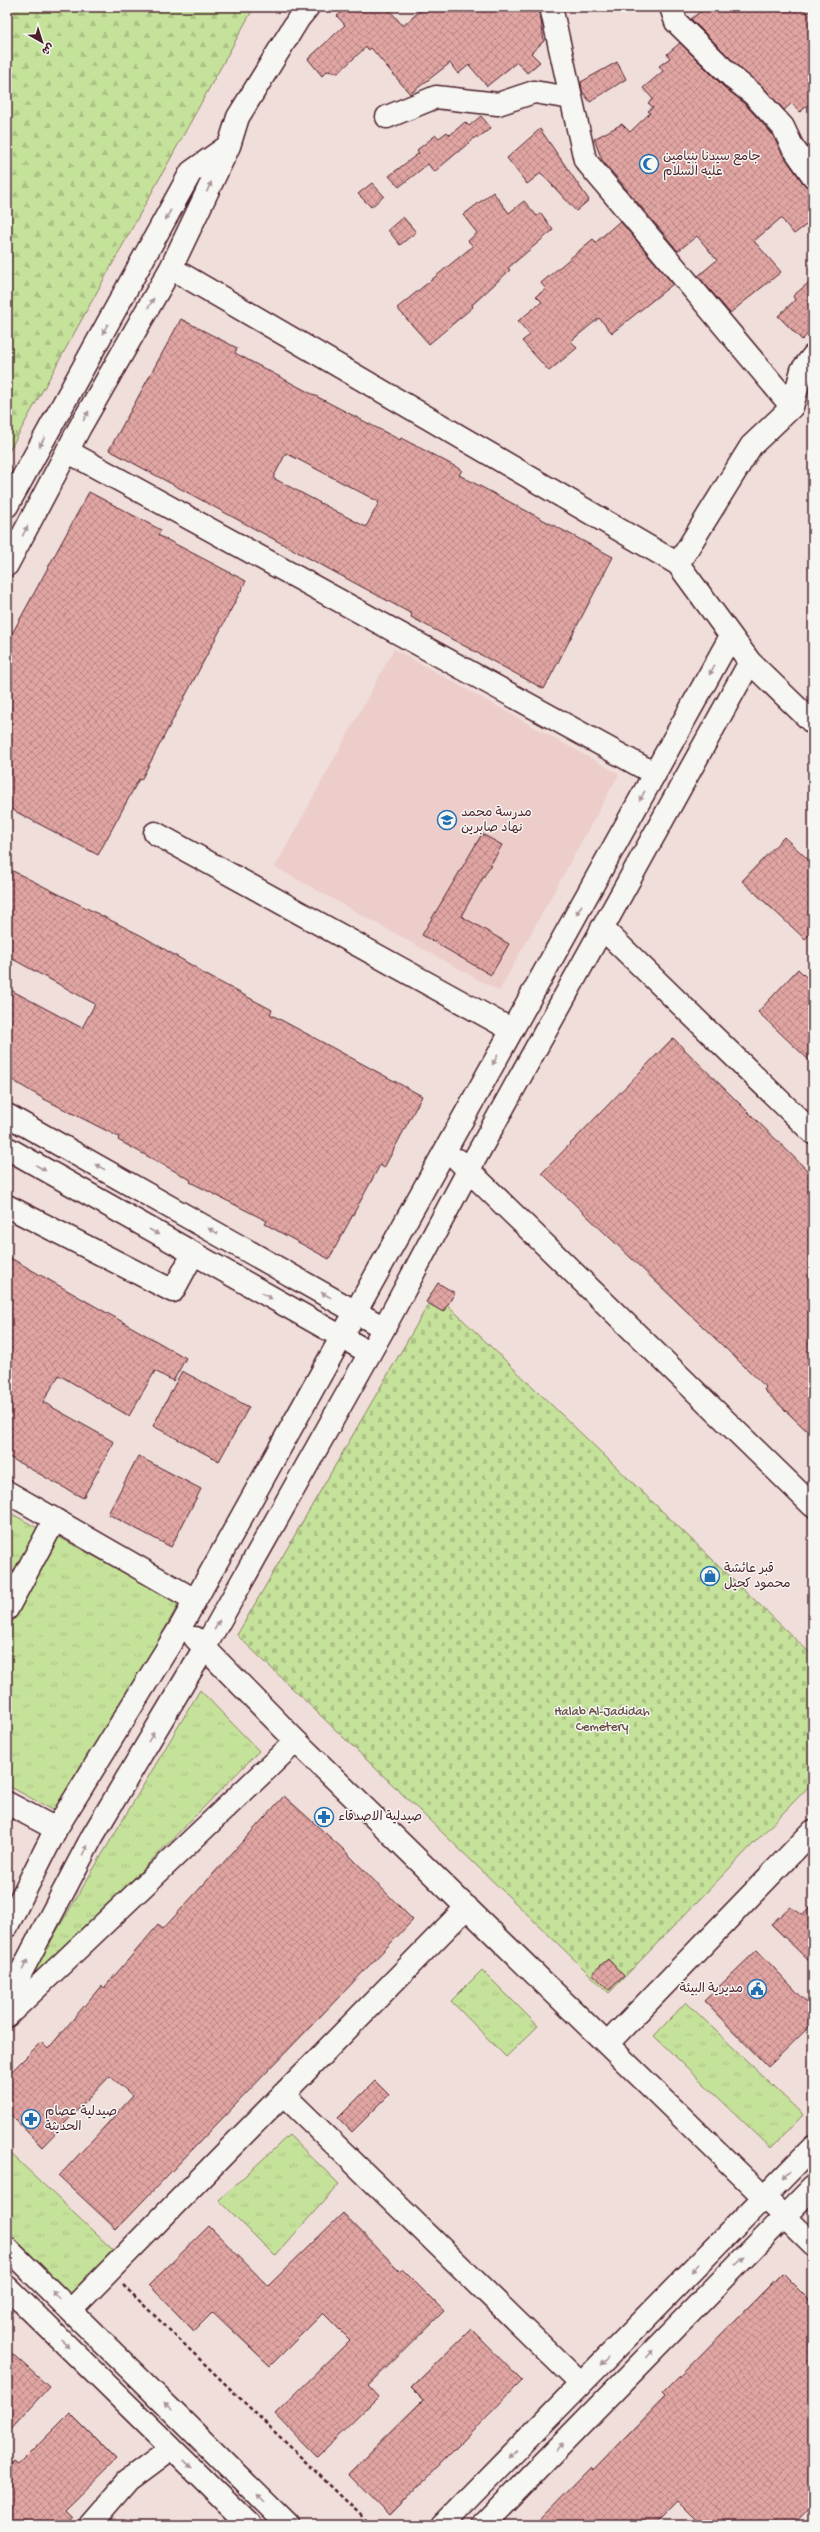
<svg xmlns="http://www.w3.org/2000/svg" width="820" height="2532" font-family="'Gochi Hand','Playpen Sans Arabic',sans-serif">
<defs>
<pattern id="grass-tufts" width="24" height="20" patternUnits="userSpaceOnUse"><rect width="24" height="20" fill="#c5e29a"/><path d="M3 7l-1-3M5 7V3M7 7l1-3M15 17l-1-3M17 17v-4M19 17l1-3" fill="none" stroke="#abc185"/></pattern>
<pattern id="forest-firs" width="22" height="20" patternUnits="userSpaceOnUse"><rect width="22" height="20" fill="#c5e29a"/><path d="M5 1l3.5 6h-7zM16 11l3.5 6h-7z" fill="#abc185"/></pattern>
<pattern id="cemetery-stones" width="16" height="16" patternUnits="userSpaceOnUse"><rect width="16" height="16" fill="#c5e29a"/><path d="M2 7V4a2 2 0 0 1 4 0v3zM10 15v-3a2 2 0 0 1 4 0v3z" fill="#abc185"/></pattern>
<pattern id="building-cross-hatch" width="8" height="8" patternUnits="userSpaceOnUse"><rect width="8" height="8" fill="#e1a6a3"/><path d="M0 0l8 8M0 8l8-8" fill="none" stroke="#b88785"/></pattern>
</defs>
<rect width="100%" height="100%" fill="#f0deda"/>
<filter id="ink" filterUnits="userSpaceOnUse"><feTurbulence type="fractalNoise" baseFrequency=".025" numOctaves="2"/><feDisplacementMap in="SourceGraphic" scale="8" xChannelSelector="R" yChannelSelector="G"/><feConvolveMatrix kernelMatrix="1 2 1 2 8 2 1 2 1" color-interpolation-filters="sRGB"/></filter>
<g filter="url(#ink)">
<path fill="#eccdca" d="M394,649L619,774L499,991L275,867Z"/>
<path fill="url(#grass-tufts)" stroke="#888062" d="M7,1511L39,1529L7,1588Z
M59,1537L179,1603L62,1815L7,1785V1632Z
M200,1690L259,1751L18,1996Z
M482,1970L538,2026L506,2057L451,2001Z
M686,2002L803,2115L771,2148L654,2036Z
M289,2135L339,2184L275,2256L219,2200Z
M7,2150L113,2250L69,2296L7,2238Z"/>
<path fill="url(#forest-firs)" stroke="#888062" d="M7,7H254L7,455Z"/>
<path fill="url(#cemetery-stones)" stroke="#888062" d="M435,1293L813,1656V1782L609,1993L237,1635Z"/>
<path fill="url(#building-cross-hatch)" stroke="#4a1f2b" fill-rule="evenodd" d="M348,7H387L403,26L424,7H539L544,41L531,53L540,62L527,73L517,62L487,86L469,65L458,74L450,63L410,94L371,48L369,50L366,47L338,73L327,71L322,76L308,59L345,25L337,16Z
M706,7H802L807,13L813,8V101L800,112L792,103L784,110L762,86L742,70L691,19Z
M680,43L725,88L744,103L772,134L782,153L803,183L813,188V220L794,234L781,218L754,241L781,272L730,313L698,276L717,260L697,236L678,251L602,160L594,139L622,124L630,132L650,113L648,111L653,107L648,103L653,99L643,88L663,71L659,66L670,58L667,54Z
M617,62L626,79L590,102L582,91L581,82Z
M481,116L491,128L478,138L477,136L434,172L428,164L399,187L389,176L419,153L417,150L436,135L439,138L447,132L450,135L465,122L469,126Z
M540,129L589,200L576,211L541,173L527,184L507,158Z
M372,183L384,196L371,207L358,194Z
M493,192L509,213L524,201L537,216L541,213L553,230L508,268L510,270L472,305L473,307L429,344L397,308L473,246L468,241L477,233L463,215Z
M403,217L416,232L400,245L388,230Z
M620,221L673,284L612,333L599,318L571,341L577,348L549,371L522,341L530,335L518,321L542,302L536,296L546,289L541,283L593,239L596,242Z
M813,279V328L802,340L778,316L795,300L793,296Z
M181,319L237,348L235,353L310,393L400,440L401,438L462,470L459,475L613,557L544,689L411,617L412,614L109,450ZM286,453L379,502L366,527L273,478Z
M89,492L161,530L158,535L246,581L141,780L139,779L98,855L7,807V643Z
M482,834L502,845L461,916L509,944L491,975L422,935Z
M784,837L813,864V931L805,939L742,881Z
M7,868L142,936L198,969L197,970L272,1010L270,1014L422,1096L384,1168L380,1165L329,1259L265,1224L267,1221L190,1182L191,1180L118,1140L119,1137L44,1099L7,1077V988L82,1028L95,1004L7,956Z
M798,969L813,984V1064L758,1012Z
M673,1038L813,1176V1422L806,1430L764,1390L766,1387L542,1173Z
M7,1256L186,1358L173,1381L155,1371L129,1416L59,1375L43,1402L114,1442L83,1498L7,1456Z
M438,1283L455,1293L443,1312L426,1302Z
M182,1371L249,1407L219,1461L153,1426Z
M138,1456L201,1489L171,1547L108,1514Z
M284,1796L343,1849L413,1920L116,2229L59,2176L133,2096L110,2076L42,2147L7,2111V2076L41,2042L48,2049L101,1986L104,1988L158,1925L163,1929Z
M813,1904V1965L771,1924L790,1907L803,1915Z
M757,1950L813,2009V2023L768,2067L704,2001Z
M608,1959L624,1976L609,1990L592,1973Z
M375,2081L389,2095L352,2132L338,2118Z
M343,2213L400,2271L402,2269L444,2311L368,2386L378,2397L317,2457L275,2414L350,2340L323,2313L270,2366L213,2312L194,2331L149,2285L209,2226L268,2286Z
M782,2273L813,2304V2504L793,2525H702L678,2501L654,2525H534L590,2468L593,2471L665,2397L662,2394Z
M471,2329L522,2381L389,2516L348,2474L423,2400L411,2388Z
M7,2349L49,2387L7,2433Z
M70,2413L116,2459L65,2509L72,2516L63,2525H7V2469L15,2461L19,2464Z"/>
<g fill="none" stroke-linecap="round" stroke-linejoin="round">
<defs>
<path id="minor" d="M551,7L585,160L792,407L751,446L678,564
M671,7L676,22L734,79L753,94L783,127L792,146L813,176
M387,117L436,97L498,104L534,92L571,98
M171,268L678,564L750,662L813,723
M792,407L802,370L813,356
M67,451L655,774
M7,506L191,172L228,146
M7,565L80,427L171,268L229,146L238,117L299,18L308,7
M155,833L512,1030
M602,928L813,1133
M7,1115L384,1328
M7,1148L370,1353
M458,1160L813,1506
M7,1206L173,1291L193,1254
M7,1492L195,1600
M7,1609L55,1519
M195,1638L296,1741L813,2245
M7,1803L56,1829
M7,1926L56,1829L181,1626L731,636
M7,1999L92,1837L205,1647L384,1328L468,1171L750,662
M7,2016L296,1741
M607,2044L813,1831
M283,2094L581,2384
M7,2248L288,2525
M7,2287L250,2525
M71,2310L467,1907
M90,2525L128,2481L171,2449
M443,2525L813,2147
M483,2525L813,2187"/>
</defs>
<use href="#minor" stroke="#4a1f2b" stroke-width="25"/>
<path stroke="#4a1f2b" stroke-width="2.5" stroke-dasharray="4 3" stroke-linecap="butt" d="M123,2285L371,2525"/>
<use href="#minor" stroke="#f6f6f2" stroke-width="22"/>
</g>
<defs><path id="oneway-solid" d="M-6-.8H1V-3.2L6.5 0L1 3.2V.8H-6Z"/></defs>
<g fill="#a99598">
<use href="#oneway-solid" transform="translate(209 187) rotate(-65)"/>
<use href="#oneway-solid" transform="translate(168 215) rotate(119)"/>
<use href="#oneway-solid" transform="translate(151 303) rotate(-60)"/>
<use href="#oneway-solid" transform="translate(105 329) rotate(119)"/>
<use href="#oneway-solid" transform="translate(86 416) rotate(-60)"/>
<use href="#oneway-solid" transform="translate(42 442) rotate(119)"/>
<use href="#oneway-solid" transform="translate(25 531) rotate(-62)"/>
<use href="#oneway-solid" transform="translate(712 670) rotate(119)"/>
<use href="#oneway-solid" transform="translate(642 796) rotate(119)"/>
<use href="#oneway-solid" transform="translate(579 910) rotate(119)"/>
<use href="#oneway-solid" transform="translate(495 1060) rotate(119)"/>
<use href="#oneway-solid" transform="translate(100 1167) rotate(-151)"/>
<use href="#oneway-solid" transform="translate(41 1168) rotate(30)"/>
<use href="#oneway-solid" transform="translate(213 1231) rotate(-151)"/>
<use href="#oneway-solid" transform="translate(154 1232) rotate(30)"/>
<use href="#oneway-solid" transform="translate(326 1295) rotate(-151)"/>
<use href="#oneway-solid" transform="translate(267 1296) rotate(29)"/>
<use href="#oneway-solid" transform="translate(217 1625) rotate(-61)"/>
<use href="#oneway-solid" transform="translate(151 1737) rotate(-59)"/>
<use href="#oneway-solid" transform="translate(85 1850) rotate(-62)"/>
<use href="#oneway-solid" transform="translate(25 1965) rotate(-62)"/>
<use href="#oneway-solid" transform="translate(786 2175) rotate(134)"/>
<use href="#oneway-solid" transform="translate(740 2261) rotate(-46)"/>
<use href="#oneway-solid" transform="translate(695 2268) rotate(134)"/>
<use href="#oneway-solid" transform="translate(56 2295) rotate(-136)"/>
<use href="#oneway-solid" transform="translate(65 2344) rotate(44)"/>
<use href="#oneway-solid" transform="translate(650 2354) rotate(-46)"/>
<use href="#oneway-solid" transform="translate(604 2361) rotate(134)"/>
<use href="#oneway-solid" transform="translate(168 2406) rotate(-135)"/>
<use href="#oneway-solid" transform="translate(559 2447) rotate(-46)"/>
<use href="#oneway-solid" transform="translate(513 2454) rotate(134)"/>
<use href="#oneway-solid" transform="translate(188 2464) rotate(44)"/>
<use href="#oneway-solid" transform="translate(261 2498) rotate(-135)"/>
</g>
</g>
<defs>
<symbol id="mosque-ring" viewBox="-11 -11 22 22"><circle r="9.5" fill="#f6f6f2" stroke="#1f6fb2" stroke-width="1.5"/><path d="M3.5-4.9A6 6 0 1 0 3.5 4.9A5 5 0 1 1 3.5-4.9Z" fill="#1f6fb2"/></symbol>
<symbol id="school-ring" viewBox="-11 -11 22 22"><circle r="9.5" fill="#f6f6f2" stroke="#1f6fb2" stroke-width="1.5"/><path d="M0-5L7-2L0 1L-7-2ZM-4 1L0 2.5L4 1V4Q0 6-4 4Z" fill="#1f6fb2"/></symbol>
<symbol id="shop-ring" viewBox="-11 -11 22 22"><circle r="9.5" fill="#f6f6f2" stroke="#1f6fb2" stroke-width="1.5"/><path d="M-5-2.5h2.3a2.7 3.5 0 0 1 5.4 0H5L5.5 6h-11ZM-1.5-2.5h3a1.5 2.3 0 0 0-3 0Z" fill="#1f6fb2"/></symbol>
<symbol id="pharmacy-ring" viewBox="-11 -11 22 22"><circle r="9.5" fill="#f6f6f2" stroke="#1f6fb2" stroke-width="1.5"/><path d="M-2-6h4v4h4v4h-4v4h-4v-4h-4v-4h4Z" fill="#1f6fb2"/></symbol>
<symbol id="civic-ring" viewBox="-11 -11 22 22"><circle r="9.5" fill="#f6f6f2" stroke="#1f6fb2" stroke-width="1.5"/><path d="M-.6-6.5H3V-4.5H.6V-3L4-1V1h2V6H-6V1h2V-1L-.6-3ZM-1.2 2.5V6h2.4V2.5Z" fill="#1f6fb2"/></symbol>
</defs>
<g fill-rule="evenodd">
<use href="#mosque-ring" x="638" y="153" width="22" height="22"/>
<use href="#school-ring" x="436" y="809" width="22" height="22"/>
<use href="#shop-ring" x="699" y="1565" width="22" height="22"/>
<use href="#pharmacy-ring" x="313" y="1806" width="22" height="22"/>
<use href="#civic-ring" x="746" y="1978" width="22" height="22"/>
<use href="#pharmacy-ring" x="20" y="2108" width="22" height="22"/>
</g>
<g text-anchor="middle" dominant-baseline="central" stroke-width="3" stroke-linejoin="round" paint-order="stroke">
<g font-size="13" fill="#4a1f2b" stroke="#f6f6f2" text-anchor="start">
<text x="663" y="157">جامع سيدنا بنيامين<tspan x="663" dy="15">عليه السلام</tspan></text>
<text x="461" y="813">مدرسة محمد<tspan x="461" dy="15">نهاد صابرين</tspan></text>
<text x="724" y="1569">قبر عائشة<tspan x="724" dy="15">محمود كحيل</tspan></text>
<text x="338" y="1817">صيدلية الاصدقاء</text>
<text x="743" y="1989" text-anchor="end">مديرية البيئة</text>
<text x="45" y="2112">صيدلية عصام<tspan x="45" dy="15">الحديثة</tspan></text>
</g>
<g font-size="13" fill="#695047" stroke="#f6f6f2">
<text x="602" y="1712">Halab Al-Jadidah<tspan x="602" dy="15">Cemetery</tspan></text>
</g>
</g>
<rect width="820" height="2532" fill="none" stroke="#f6f6f2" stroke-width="24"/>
<rect x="12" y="12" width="796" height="2508" fill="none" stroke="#4a1f2b" stroke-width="1.5" filter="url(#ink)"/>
<g transform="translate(42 42) rotate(141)" stroke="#f6f6f2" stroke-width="3" paint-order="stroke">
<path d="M0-3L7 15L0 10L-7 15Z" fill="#4a1f2b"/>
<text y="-6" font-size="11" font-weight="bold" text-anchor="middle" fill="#4a1f2b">ش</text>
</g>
</svg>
